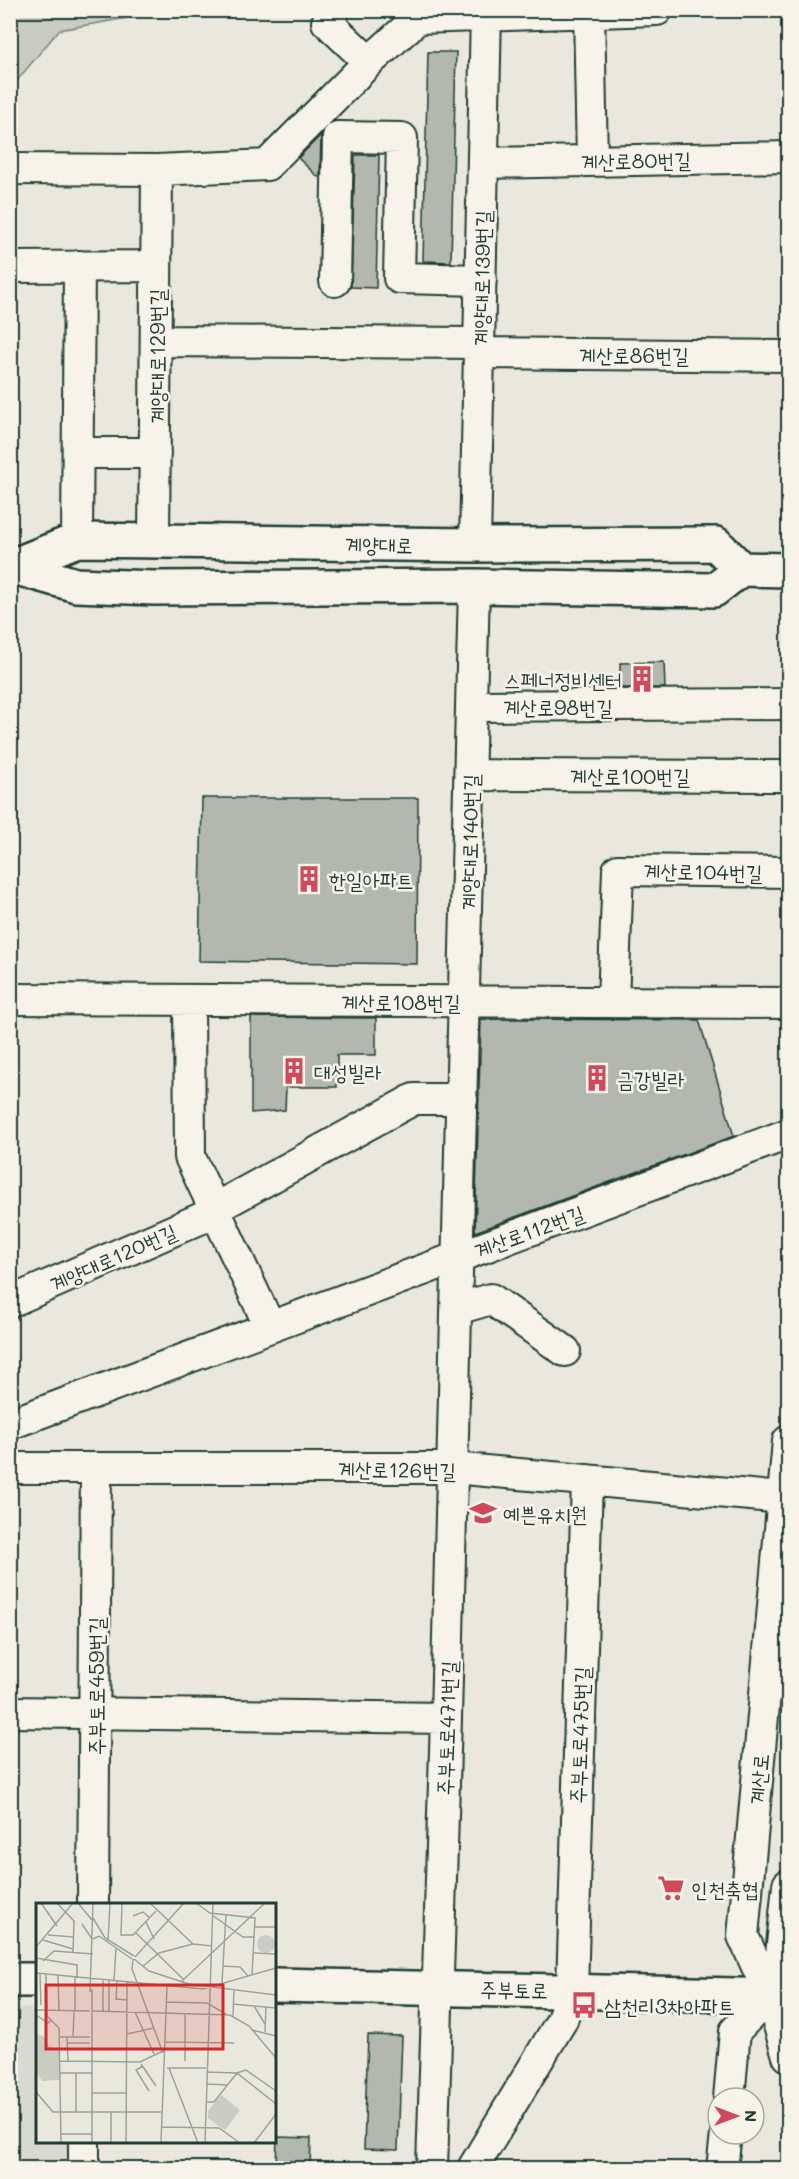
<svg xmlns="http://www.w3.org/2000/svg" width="799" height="2179" font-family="Mali,'Poor Story',sans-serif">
<rect width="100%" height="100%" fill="#eae8dd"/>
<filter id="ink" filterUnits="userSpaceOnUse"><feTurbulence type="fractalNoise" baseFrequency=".0167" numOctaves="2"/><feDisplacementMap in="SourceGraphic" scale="12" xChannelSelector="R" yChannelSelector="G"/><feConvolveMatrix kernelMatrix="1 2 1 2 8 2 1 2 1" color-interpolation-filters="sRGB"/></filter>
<g filter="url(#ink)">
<path fill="#d9dacf" d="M11,2007L37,2008L38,2142H73L72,2168H11Z"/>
<path fill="#c8ccc1" stroke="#74847a" stroke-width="1.5" d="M11,10H148V11L144,15L59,30L11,88Z"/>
<path fill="#b2b8ae" stroke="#1f3d34" stroke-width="1.5" d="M428,52H456L451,262L423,261Z
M321,135L320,177H318L298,158Z
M355,155H379L376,288L351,287Z
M664,662L665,688H620V663Z
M202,798H418L417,964L199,961Z
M251,1017L376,1018V1055H337V1087H286L285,1110L251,1113Z
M481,1019L699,1020L734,1136L475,1232Z
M368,2035L402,2036L398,2150L364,2149Z
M277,2137L311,2138L310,2169H276Z"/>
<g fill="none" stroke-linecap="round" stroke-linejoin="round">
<defs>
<path id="minor" d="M589,10L592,161
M369,62L418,18L657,10
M483,163L788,157
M10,169L157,170L267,165L369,62L327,22L335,10
M10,267L156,266
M335,281L338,137L402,138L399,278L481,280
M156,341L480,343
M480,353L788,356
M79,453H155
M77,540L79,266
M154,541L157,170
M475,545L486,10
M472,706L788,704
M471,775L788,776
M10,999L788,1003
M189,1000L190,1157L270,1327
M613,1002L618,870L788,872
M10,1302L204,1217L214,1209L414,1099H462
M457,1309L491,1299L565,1351
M10,1424L788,1134
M788,1441L743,1936L770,1995L788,2056
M10,1468H453L783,1498
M10,1712L446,1718
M93,1904L96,1468
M729,2098L735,2031L770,1995L781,1955L788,1885
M84,2168V2142
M432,2168L446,1718L474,586
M473,2168L562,2020L572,1990L587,1480
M722,2168L726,2134"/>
<path id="major" d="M10,566L76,585L154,588L474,586L714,590L741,569L788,570
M12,566L77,540L475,545L716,544L741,569
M10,1980H38
M274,1985L788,1996"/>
</defs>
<use href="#minor" stroke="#1f3d34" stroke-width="34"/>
<use href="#major" stroke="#1f3d34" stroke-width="38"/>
<use href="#minor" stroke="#f7f3e8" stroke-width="30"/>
<use href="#major" stroke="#f7f3e8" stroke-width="33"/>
</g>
</g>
<defs>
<symbol id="building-bare" viewBox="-9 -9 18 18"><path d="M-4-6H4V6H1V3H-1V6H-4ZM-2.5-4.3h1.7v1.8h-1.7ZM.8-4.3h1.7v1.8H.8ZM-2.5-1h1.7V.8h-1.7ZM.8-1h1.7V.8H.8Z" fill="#d1495b" stroke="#f7f3e8" stroke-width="2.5" paint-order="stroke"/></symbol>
<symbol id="school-bare" viewBox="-9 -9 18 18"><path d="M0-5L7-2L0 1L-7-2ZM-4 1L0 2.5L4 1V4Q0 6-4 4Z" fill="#d1495b" stroke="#f7f3e8" stroke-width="2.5" paint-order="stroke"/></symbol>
<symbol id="supermarket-bare" viewBox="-9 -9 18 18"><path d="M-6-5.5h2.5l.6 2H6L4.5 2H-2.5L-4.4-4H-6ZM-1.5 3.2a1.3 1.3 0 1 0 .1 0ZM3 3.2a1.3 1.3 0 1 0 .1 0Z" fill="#d1495b" stroke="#f7f3e8" stroke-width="2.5" paint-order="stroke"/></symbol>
<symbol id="bus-bare" viewBox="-9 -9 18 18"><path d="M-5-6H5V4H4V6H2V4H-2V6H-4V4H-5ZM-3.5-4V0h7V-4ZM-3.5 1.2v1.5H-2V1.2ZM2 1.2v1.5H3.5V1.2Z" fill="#d1495b" stroke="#f7f3e8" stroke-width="2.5" paint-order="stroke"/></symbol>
</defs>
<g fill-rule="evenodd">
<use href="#building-bare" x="623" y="660" width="38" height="38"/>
<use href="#building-bare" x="290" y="860" width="38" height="38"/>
<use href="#building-bare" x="275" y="1052" width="38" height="38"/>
<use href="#building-bare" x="578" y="1059" width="38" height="38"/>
<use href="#school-bare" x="464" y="1494" width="38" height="38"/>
<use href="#supermarket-bare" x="652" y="1869" width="38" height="38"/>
<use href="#bus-bare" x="565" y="1986" width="38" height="38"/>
</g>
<g text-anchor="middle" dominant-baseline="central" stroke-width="5" stroke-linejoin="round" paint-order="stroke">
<g font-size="21" fill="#1f3d34" stroke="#f7f3e8">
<text transform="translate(636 160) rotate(-1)">계산로80번길</text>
<text transform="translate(481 278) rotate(-89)">계양대로139번길</text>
<text x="634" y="354">계산로86번길</text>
<text transform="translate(156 356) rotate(-90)">계양대로129번길</text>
<text transform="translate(379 544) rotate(1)">계양대로</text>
<text x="558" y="706">계산로98번길</text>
<text x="630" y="775">계산로100번길</text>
<text transform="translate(469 842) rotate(-89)">계양대로140번길</text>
<text transform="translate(703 871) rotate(1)">계산로104번길</text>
<text x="401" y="1001">계산로108번길</text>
<text transform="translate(529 1231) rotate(-20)">계산로112번길</text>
<text transform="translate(113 1257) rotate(-24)">계양대로120번길</text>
<text transform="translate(397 1469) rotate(1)">계산로126번길</text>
<text transform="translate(95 1686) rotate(-90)">주부토로459번길</text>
<text transform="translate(446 1728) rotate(-88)">주부토로471번길</text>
<text transform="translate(579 1735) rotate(-88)">주부토로475번길</text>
<text transform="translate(758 1779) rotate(-85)">계산로</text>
<text transform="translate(514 1989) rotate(1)">주부토로</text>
</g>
<g font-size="21" fill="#1f3d34" stroke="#f7f3e8" text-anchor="start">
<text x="622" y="679" text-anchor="end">스페너정비센터</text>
<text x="329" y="879">한일아파트</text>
<text x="314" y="1071">대성빌라</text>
<text x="617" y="1078">금강빌라</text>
<text x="503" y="1513">예쁜유치원</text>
<text x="691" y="1888">인천축협</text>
<text x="604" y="2005">삼천리3차아파트</text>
</g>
</g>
<g transform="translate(36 1903)">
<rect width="240" height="240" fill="#eae8dd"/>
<path d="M221 41a9 9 0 1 1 18 0a9 9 0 1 1-18 0ZM0,131L10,134L12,142L23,147V177L6,178L0,168ZM185,192L204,207L189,227L172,215V208Z" fill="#c8ccc1"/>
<path fill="none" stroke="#99a499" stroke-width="1.5" d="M5,0L21,23M21,0L38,18L37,49M42,0L56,17M86,0L85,32H97L120,8M114,0L157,41L176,43M160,0L174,10L219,15L216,72M176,12L207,34H218M97,13L107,9L114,15M57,15L69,35L98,53M110,19L118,36M46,21L56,36M219,24H240M100,30L148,77M12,32L38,34M57,36L63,33L96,56M7,37L37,46M72,38L74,0M0,44L37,0M218,50L240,51M99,54L148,0M0,55L41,62V75M97,56L96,66L127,150M98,56L113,68L153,81L240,92M7,58L18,48L57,51M107,63L123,50L157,41M187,63L204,64L212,73M0,70L167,86L240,65M4,71L5,102M10,72L11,113L15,117M22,73L23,107M67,77V108M78,78L80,45M81,78L80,96L91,97M145,79L229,0M186,80L190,11M54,89L57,0M130,99L171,100L190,111M197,101L240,105M218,103L229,121M0,107L54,108M39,108V74M57,108L194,112L213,123L240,155M73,108V78M99,109L118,151M0,112L12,120L15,117L23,125L25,240M197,113L198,86M216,127L240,133M229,129L230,104M91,131L118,125M24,134H54M31,134L32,158M37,134L38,108M129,139L198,140M31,140H54M24,158L104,159L129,147M149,158V110M105,161L120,183M107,163L100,167L113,188M131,165H170M133,165L162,240M170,169L201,170L240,201M24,170H56M40,170V209M170,181L191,182M0,189L17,209H125M56,190H91M170,199H178L201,170L210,167L240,188M125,224L183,225L204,240M25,231H56M75,239V209M56,240V86M90,240L91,79M125,240L131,83M169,240L177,0M218,240L240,211"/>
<path fill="#d62828" fill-opacity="0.15" stroke="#d62828" stroke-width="3" d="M10,82H187V146H10Z"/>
<rect width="240" height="240" fill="none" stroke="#1f3d34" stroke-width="3"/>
</g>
<rect width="799" height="2179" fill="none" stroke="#f7f3e8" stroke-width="36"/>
<rect x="18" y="18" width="763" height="2143" fill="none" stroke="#1f3d34" stroke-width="2" filter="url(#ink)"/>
<g transform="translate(736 2116) rotate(90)"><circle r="28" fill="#f7f3e8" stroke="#a1aaa0" stroke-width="1.5"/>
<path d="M0-4.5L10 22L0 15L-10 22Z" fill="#d1495b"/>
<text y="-9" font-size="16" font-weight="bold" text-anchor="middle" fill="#1f3d34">N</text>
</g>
</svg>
